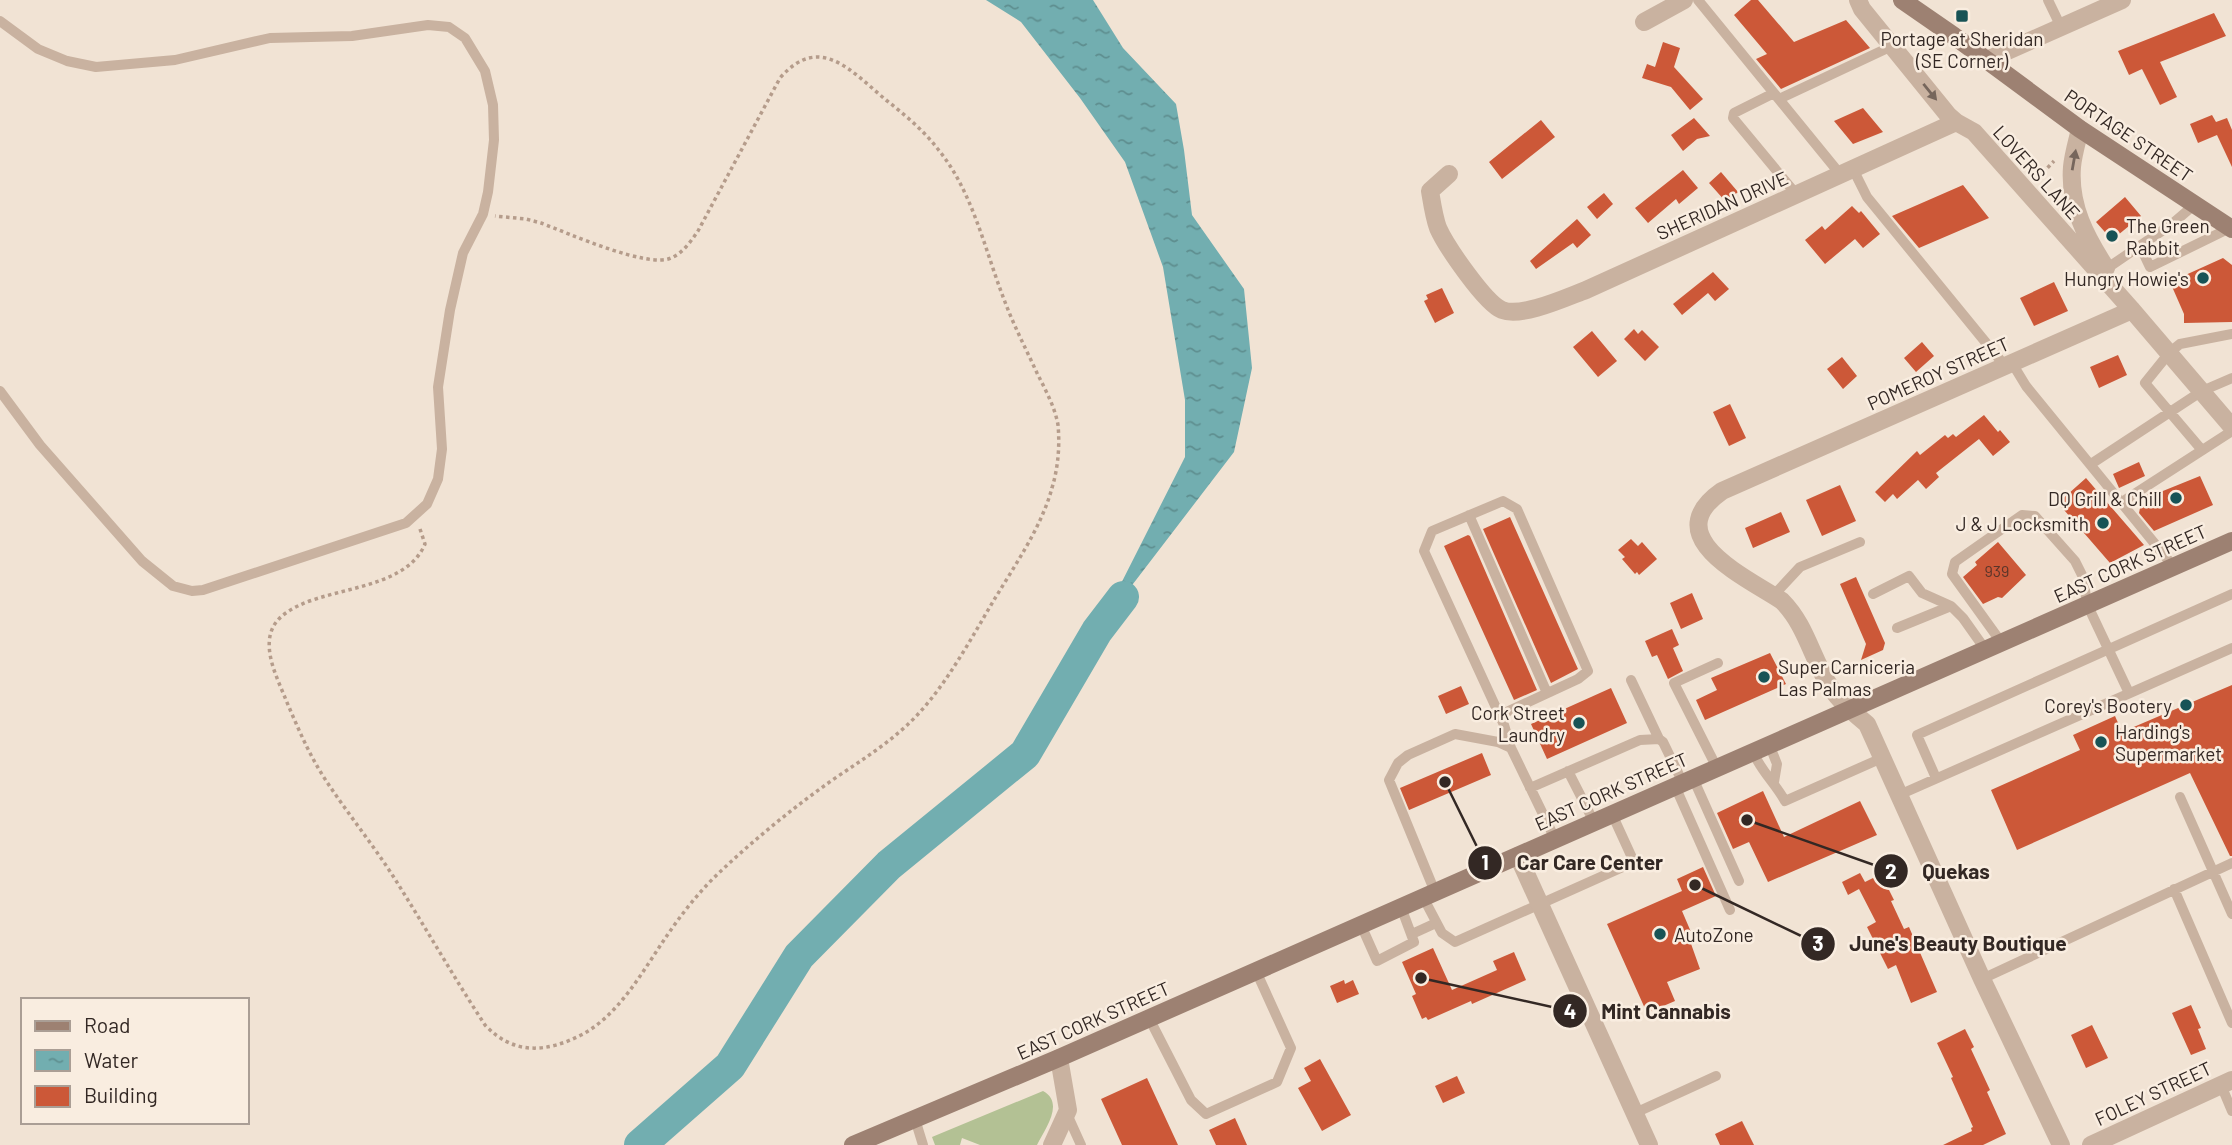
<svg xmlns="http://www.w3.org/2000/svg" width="2232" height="1145" font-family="Barlow,sans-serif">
<defs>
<pattern id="water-ripples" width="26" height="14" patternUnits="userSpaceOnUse" patternTransform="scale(1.75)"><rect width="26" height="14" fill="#72aeb0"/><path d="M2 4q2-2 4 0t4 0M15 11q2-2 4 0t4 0" fill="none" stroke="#5e8e8f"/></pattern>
</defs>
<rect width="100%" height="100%" fill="#f1e3d4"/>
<path fill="#b3c194" d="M1043,1091C1065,1103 1045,1129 1037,1145H980L962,1138L960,1145H935L932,1137Z"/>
<path fill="url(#water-ripples)" d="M986,0H1093L1123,48L1176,104L1184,150L1192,215L1244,289L1252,368L1234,452L1097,631L1185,457V400L1163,267L1125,162L1080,98L1021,22Z"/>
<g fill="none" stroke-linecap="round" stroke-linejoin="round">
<path stroke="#72aeb0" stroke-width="32" d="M640,1145L730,1066L799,956L889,865L1025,754L1097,631L1123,597"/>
</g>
<path fill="#cc5838" d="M1751,0H1758L1794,42L1846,20L1870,48L1781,89L1756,59L1767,54L1734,15Z
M2214,13L2226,36L2160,62L2177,97L2160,105L2142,69L2129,75L2118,51Z
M1663,42L1680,48L1674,67L1703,99L1690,110L1671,87L1642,78L1647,64L1655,67Z
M1863,108L1883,132L1853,144L1834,121Z
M2212,115L2216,122L2227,118L2232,130V167L2217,135L2198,143L2190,124Z
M1694,118L1710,136L1697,139L1683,151L1671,135Z
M1541,120L1555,137L1502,179L1489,162Z
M1683,170L1698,188L1679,204L1676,199L1648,223L1635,208Z
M1721,172L1738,192L1726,202L1709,183Z
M1963,185L1989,218L1919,248L1892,216Z
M1604,193L1613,204L1597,219L1587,207Z
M2125,197L2141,216L2112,240L2096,222Z
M1852,206L1859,213L1861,211L1880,234L1863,248L1855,239L1825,264L1805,240L1822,226L1825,230Z
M1577,219L1591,235L1577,248L1573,243L1536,269L1530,261Z
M2223,258L2232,265V322L2184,323V314L2170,282Z
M1713,272L1729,289L1715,301L1708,293L1682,315L1673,304Z
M2054,282L2068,311L2034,326L2020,298Z
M1442,288L1454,313L1435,323L1424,301L1428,299L1426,295Z
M1634,329L1638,334L1642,330L1659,347L1645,361L1624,339Z
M1592,331L1617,361L1598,377L1573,347Z
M1922,342L1934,356L1916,372L1904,358Z
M2118,355L2127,375L2099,388L2090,367Z
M1842,357L1857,376L1843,389L1827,369Z
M1730,404L1746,438L1729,446L1713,412Z
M1984,415L1998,432L2000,430L2010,442L1993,456L1979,439L1936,473L1939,477L1926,489L1918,480L1897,499L1893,494L1885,502L1875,492L1917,451L1920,455L1945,435L1948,438L1953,434L1956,437Z
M2139,462L2145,476L2119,488L2113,474Z
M2200,476L2213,505L2154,531L2139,513L2142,498L2152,492L2153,495Z
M2086,478L2144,545L2110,563L2058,503Z
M1840,485L1856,521L1822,536L1806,500Z
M1781,512L1790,532L1753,548L1745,528Z
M1510,517L1578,669L1551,683L1483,529Z
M1468,535L1470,536L1537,690L1514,700L1444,546Z
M1631,539L1638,546L1642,542L1657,559L1639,575L1637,572L1635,574L1622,559L1625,557L1618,550Z
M1998,542L2026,575L2002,598L1998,597L1983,604L1963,577L1977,565L1975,562Z
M1856,577L1885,643L1883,650L1861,660L1866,644L1840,584Z
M1692,593L1703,619L1681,629L1670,603Z
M1672,629L1679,645L1673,648L1683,671L1668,679L1657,655L1652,657L1645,641Z
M1770,653L1786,684L1705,720L1696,700L1717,690L1711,678Z
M2232,685V856H2230L2190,773L2017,850L1991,790L2080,750L2073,735L2115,716L2122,732Z
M1461,686L1469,704L1446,714L1438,696Z
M1611,688L1627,723L1547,759L1531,724Z
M1482,753L1491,775L1409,810L1400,788Z
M1763,791L1784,837L1860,801L1877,835L1768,882L1749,842L1733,849L1717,813Z
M1703,867L1716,896L1682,911L1694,939L1690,941L1700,969L1667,982L1675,1001L1647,1013L1607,924L1682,891L1677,879Z
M1860,873L1865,882L1881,874L1894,900L1891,901L1904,929L1909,927L1937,992L1911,1003L1896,965L1888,969L1867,927L1876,922L1859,889L1848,895L1842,882Z
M1433,948L1452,990L1497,970L1493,961L1514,952L1526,980L1472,1004L1471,1001L1428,1020L1426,1017L1422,1019L1412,996L1416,994L1402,962Z
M1344,980L1345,984L1353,980L1359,994L1337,1003L1330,986Z
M2191,1005L2201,1028L2198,1029L2206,1049L2191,1055L2172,1013Z
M2092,1025L2108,1058L2086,1068L2071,1035Z
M1965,1029L1974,1047L1971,1049L1990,1090L1987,1092L2006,1134L1983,1145H1943L1972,1131L1971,1128L1973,1127L1951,1078L1953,1077L1937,1043Z
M1320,1059L1351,1115L1322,1131L1298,1088L1311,1081L1304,1068Z
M1457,1076L1465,1093L1443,1103L1435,1086Z
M1147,1078L1178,1145H1122L1101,1099Z
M1235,1118L1247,1145H1216L1209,1130Z
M1742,1121L1754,1145H1720L1715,1134Z"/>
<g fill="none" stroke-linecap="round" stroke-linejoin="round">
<path stroke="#b59c8b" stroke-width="3.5" stroke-dasharray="3.5 3.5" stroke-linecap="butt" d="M2038,178L2054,161
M420,529L425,544C404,594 318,585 282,616C256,638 276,675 286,700C297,726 308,752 323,776C345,810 371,842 393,876C424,925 453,976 485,1025C513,1055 546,1053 581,1035C618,1016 641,974 664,940C680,916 700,890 722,870C756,838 793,808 831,781C857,763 882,748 905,727C941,695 969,642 994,600C1015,565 1041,528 1052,488C1058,468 1060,446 1058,425C1055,407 1045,389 1037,373C1026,349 1014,326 1005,302C985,251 973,191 937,148C923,130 904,114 886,100C852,72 820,32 780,78L698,231C691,241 683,253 671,258C648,269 568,233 541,223L526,219L495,216"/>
<path stroke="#c9b2a0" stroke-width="10" d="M1698,0L1840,174
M2048,0L2061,27
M0,21L38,49L67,61L96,67L175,60L270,38L352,36L428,25L449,27L465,38L485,71L493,105L494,140L488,192L483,214L463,253L450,310L438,387L442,449L438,479L427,504L406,523L203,590L192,591L173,586L142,561L40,445L0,391
M1774,93L1734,113L1733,118L1796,194
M1779,99L1892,46
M1853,169L1867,197L2005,366
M2140,246L2150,267L2230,228
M2106,269L2172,224L2194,205
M2012,363L2026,386L2173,566
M2201,449L2145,383L2170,352L2180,344L2232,334
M2091,464L2202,391L2232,378
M2122,502L2232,431
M1469,515L1547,693
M1873,594L1909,576L1922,593L1951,606L1963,618L1985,649
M1773,596L1800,567L1860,542
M1897,628L1951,606
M2001,642L1952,574L1955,562L2022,515L2035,516L2075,561L2083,577L2087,604L2129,693
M1631,680L1659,739
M1500,715L1578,679L1588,671L1517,509L1503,501L1432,531L1424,551L1504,725L1511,748
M1769,744L1777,764L1774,782
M1753,752C1761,771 1775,783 1785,801L1882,758
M1717,768L1674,683L1718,663
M1568,771L1594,822
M1693,778L1739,881
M1936,778L1917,735L2232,594
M1675,786L1730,910
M1530,788L1640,740L1659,739L1663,742L1683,783
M1899,795L2232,648
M2180,797L2232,914
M2174,889L2232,1023
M1435,892L1389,780L1398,763L1408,755L1455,734L1498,742L1511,748L1555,839
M1423,897L1442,933L1455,942L1634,862L1612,814
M1361,925L1377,961L1414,942L1401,907
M1412,934L1436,923
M1982,979L2232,863
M1149,1018L1191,1100L1206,1114L1277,1082L1291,1048L1256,971
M2221,1085L2232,1111
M1635,1113L1716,1076
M1067,1114L1081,1145
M915,1119L923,1145"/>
<path stroke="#c9b2a0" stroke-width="18" d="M1858,0L1862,9L1948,115L1956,122L1974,132L2132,310L2232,427
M1644,22L1684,0
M1987,60L2122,0
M2080,129C2077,142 2073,155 2072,167C2069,206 2086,237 2106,268
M1449,174L1430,191C1432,203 1434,217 1438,228C1446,246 1485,303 1502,310C1522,318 1567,297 1586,290L1956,122
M1518,856L1649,1145
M1052,1145L1068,1110L1059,1058
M2061,1145L1982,979L1867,724C1854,713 1840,702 1831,688C1812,660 1807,626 1782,601C1746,577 1656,537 1722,491L2132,310
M2091,1145L2232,1080"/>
<path stroke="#9d8172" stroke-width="18" d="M1902,0L1954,36L2080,129L2232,229
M853,1145L1059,1058L2232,541"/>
</g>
<defs><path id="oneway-solid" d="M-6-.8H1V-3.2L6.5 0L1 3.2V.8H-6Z" transform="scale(1.75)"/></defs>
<g fill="#76665c">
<use href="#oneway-solid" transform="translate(1930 92) rotate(51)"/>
<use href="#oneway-solid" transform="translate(2074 160) rotate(-80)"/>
</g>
<g fill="#185356" stroke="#f9ede0" stroke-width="2.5">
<rect x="1955" y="9" width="14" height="14" rx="3.5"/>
<circle cx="2112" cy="236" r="7"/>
<circle cx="2203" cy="278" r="7"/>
<circle cx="2176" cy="498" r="7"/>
<circle cx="2103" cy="523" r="7"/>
<circle cx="1764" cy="677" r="7"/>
<circle cx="2186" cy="705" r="7"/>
<circle cx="1579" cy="723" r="7"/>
<circle cx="2101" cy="742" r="7"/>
<circle cx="1660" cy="934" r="7"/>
</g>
<g text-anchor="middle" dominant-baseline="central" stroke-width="5" stroke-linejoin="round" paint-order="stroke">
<g font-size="16" fill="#593429">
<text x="1997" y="570">939</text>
</g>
<g font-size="19" fill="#332824" stroke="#f9ede0" text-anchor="end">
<text x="1962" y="38" text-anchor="middle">Portage at Sheridan<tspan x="1962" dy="22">(SE Corner)</tspan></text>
<text x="2126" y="225" text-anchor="start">The Green<tspan x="2126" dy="22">Rabbit</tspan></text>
<text x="2189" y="278">Hungry Howie's</text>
<text x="2162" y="498">DQ Grill &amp; Chill</text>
<text x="2089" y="523">J &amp; J Locksmith</text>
<text x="1778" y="666" text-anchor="start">Super Carniceria<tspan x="1778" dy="22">Las Palmas</tspan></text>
<text x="2172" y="705">Corey's Bootery</text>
<text x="1565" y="712">Cork Street<tspan x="1565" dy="22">Laundry</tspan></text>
<text x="2115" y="731" text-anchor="start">Harding's<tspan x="2115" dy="22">Supermarket</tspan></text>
<text x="1674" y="934" text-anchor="start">AutoZone</text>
</g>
<g font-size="19" fill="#332824" stroke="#f9ede0">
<text transform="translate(2129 135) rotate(34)">PORTAGE STREET</text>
<text transform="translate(2037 172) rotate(48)">LOVERS LANE</text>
<text transform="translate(1722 205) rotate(-24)">SHERIDAN DRIVE</text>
<text transform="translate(1938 373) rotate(-24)">POMEROY STREET</text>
<text transform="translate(2130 563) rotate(-24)">EAST CORK STREET</text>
<text transform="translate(1611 791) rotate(-24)">EAST CORK STREET</text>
<text transform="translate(1093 1020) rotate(-24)">EAST CORK STREET</text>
<text transform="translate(2153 1093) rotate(-25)">FOLEY STREET</text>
</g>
</g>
<path fill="none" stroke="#332824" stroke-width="2.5" d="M1445 782L1485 863M1747 820L1891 871M1695 885L1818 944M1421 978L1570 1011"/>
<g fill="#332824" stroke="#f9ede0" stroke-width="2.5">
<circle cx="1445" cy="782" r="7"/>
<circle cx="1747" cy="820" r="7"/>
<circle cx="1695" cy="885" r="7"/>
<circle cx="1421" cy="978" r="7"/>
<circle cx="1485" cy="863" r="18"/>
<circle cx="1891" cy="871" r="18"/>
<circle cx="1818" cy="944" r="18"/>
<circle cx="1570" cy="1011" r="18"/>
</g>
<g font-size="21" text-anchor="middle" font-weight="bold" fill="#fff">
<text x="1485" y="870">1</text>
<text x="1891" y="879">2</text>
<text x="1818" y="951">3</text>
<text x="1570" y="1019">4</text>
</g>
<g font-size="21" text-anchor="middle" font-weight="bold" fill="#332824" stroke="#f9ede0" stroke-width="5" stroke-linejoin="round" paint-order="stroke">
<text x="1590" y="870">Car Care Center</text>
<text x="1956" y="879">Quekas</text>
<text x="1958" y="951">June's Beauty Boutique</text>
<text x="1666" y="1019">Mint Cannabis</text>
</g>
<rect x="21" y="998" width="228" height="126" fill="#f9ede0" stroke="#aa9e95" stroke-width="2"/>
<rect x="35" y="1021" width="35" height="10" fill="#9d8172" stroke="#aa9e95" stroke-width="2"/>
<text x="84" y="1033" font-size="21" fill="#332824">Road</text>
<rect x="35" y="1050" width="35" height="21" fill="url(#water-ripples)" stroke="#aa9e95" stroke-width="2"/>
<text x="84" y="1068" font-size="21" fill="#332824">Water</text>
<rect x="35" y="1086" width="35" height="21" fill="#cc5838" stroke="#aa9e95" stroke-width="2"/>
<text x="84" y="1103" font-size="21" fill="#332824">Building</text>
</svg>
